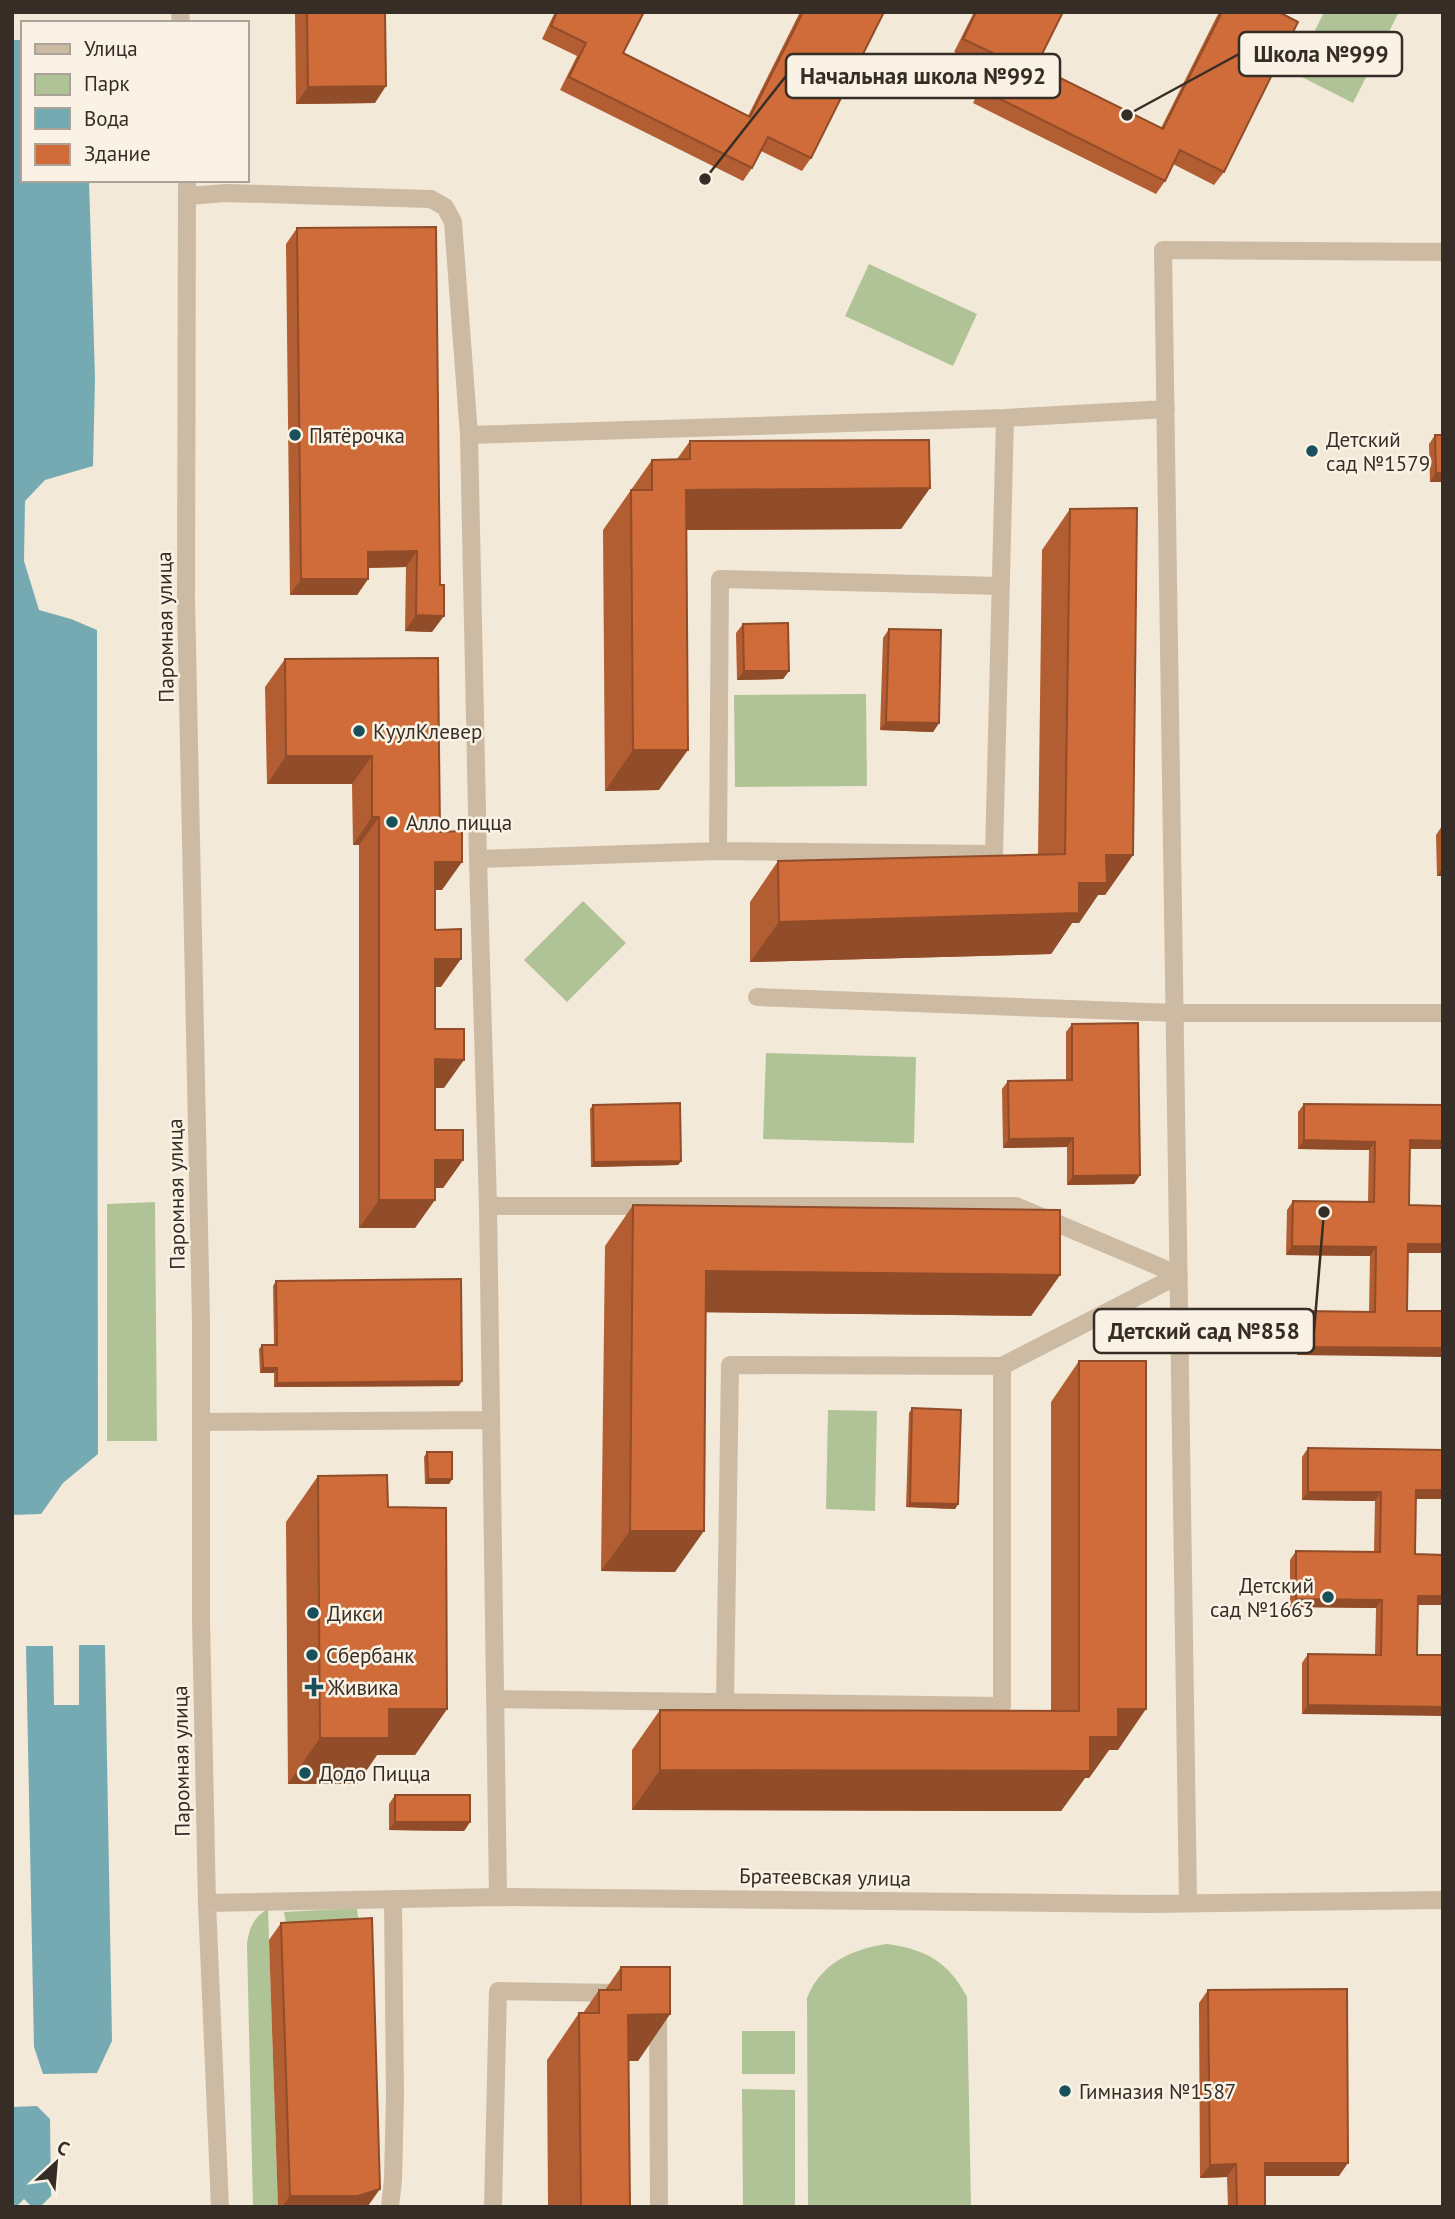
<svg xmlns="http://www.w3.org/2000/svg" width="1455" height="2219" font-family="'PT Sans',sans-serif">
<rect width="100%" height="100%" fill="#f3e9d8"/>
<path fill="#b0c397" d="M1324,12H1399L1353,103L1294,73Z
M869,264L977,314L953,366L845,316Z
M866,694L867,786L735,787L734,695Z
M583,901L626,943L567,1002L524,960Z
M766,1053L916,1057L914,1143L763,1139Z
M155,1202L157,1441H107V1204Z
M828,1410L877,1411L875,1511L826,1509Z
M357,1908L359,1929L287,1930L284,1912Z
M268,1909L278,2207H253L247,1944C249,1929 253,1917 268,1909Z
M887,1944C925,1949 949,1962 967,1997L971,2207H808L807,1998C821,1963 852,1949 887,1944Z
M742,2031H795V2074H742Z
M742,2089L795,2090V2207H743Z"/>
<path fill="#75aab2" d="M12,40H23V180H89L95,378L93,466L45,480L25,501L24,561L39,610L71,619L97,630L98,1454L63,1483L41,1514L12,1515Z
M79,1645H105L112,2041L97,2073L43,2074L34,2047L26,1646H53L54,1705H79Z
M37,2106L50,2119L51,2196L40,2207H32L24,2199L16,2207H12V2107Z"/>
<g fill="none" stroke-linecap="round" stroke-linejoin="round">
<path stroke="#ccbaa3" stroke-width="18" d="M180,12L181,23
M187,180L186,599L201,1322V1620L207,1903L220,2207
M188,196L226,193L431,199L445,207L453,222L469,435
M1001,586L720,579L718,851L994,854L1005,418
M478,859L718,851
M757,997L1175,1013H1443
M488,1206H1016L1179,1275L1002,1366
M201,1422L491,1420
M496,1699L1002,1706V1366L730,1365L725,1702
M498,1897L488,1206L478,859L469,435L1005,418L1166,409
M1188,1902L1163,250L1443,252
M207,1903L498,1897L1150,1904L1443,1900
M658,2011L659,2207
M390,2207L393,2180L395,2095L393,1899
M493,2207L498,1991L619,1993"/>
</g>
<path fill="#b25d32" d="M295,12H385L375,103L296,104Z
M555,12H644L623,53L748,116L800,12H884L811,158L802,171L761,151L752,168L743,181L560,90L577,56L542,39Z
M974,12H1063L1036,66L1161,128L1219,12H1279L1224,172L1214,185L1173,164L1165,181L1156,194L973,103L990,69L954,52Z
M436,227L432,632L405,631L406,567L368,568V579L357,595H290L286,244L297,228Z
M1443,337V378L1442,338Z
M1435,435L1443,482H1430L1429,444Z
M690,441L930,488L901,529L686,530L659,790L605,791L603,530L652,460L677,459Z
M1070,509L1133,855L1105,895H1098L1079,923H1072L1051,954L750,962V902L778,861L1038,855L1042,550Z
M743,624L789,671L783,679L737,680L736,633Z
M889,629L939,723L933,732L880,730L883,638Z
M285,659L440,832L442,890H435V930L441,987H435V1029L444,1088H435V1130L463,1160L443,1188H435L415,1228H359V845H353L352,784H267L265,687Z
M1442,826L1443,876H1437L1436,835Z
M1072,1024L1140,1175L1134,1184L1067,1185V1147L1003,1148L1002,1089L1008,1081L1066,1080V1032Z
M1304,1104L1443,1105V1149H1410L1409,1205L1443,1206V1253H1408L1407,1311L1297,1355V1320L1304,1311L1369,1312L1370,1256L1286,1255L1287,1210L1293,1201L1368,1202L1369,1150L1298,1149V1112Z
M593,1105L681,1161L678,1165L591,1167L590,1109Z
M633,1205L1060,1275L1031,1316L706,1312L675,1572L601,1571L605,1246Z
M276,1281L459,1386L274,1387V1373H260L259,1349L262,1345H274L273,1286Z
M1079,1361L1118,1750H1109L1089,1778H1085L1061,1811L632,1810V1750L660,1710L1051,1711V1402Z
M912,1408L958,1504L955,1509L906,1507L909,1413Z
M1308,1448L1415,1499V1554L1418,1605L1417,1655L1302,1714V1663L1308,1654L1375,1655L1376,1608L1290,1607V1560L1296,1551L1374,1552L1375,1501L1302,1500V1457Z
M427,1452L452,1479L449,1484H425L424,1457Z
M318,1476L388,1507L447,1709L415,1755H377L357,1784H288L286,1522Z
M395,1795L470,1822L464,1831L389,1830V1804Z
M281,1923L368,2206L365,2207H278L269,1940Z
M621,1967L670,2014L638,2061H629L630,2207H548L547,2060L579,2013H583L599,1990H605Z
M1208,1990L1339,2176H1265V2207H1228L1227,2177L1200,2178L1199,2003Z"/>
<path fill="#914c29" d="M386,86L375,103L296,104L308,87Z
M1436,473H1443V482H1430Z
M930,488L901,529L658,530L686,490Z
M417,551L406,567L356,568L368,552Z
M301,579H368L357,595H290Z
M416,615L444,616L432,632L405,631Z
M744,671H789L783,679L737,680Z
M886,722L939,723L933,732L880,730Z
M633,750H688L659,790L605,791Z
M286,756H372L352,784H267Z
M372,817H379L359,845H353Z
M1106,855H1133L1105,895H1098L1079,923H1072L1051,954L750,962L779,922L1079,883Z
M435,862H462L442,890H416Z
M1443,867V876H1437Z
M435,959H461L441,987H416Z
M435,1059L464,1060L444,1088L416,1087Z
M1073,1138L1067,1147L1003,1148L1009,1139Z
M1304,1140L1375,1142L1369,1150L1298,1149Z
M1410,1140L1443,1141V1149H1404Z
M435,1160H463L443,1188H415Z
M681,1161L678,1165L591,1167L594,1162Z
M1140,1175L1134,1184L1067,1185L1073,1176Z
M379,1200H435L415,1228H359Z
M1408,1244H1443V1253H1402Z
M1292,1246L1376,1247L1370,1256L1286,1255Z
M706,1271L1060,1275L1031,1316L678,1312Z
M1303,1347L1443,1348V1357L1297,1355Z
M263,1368H277L274,1373H260Z
M462,1381L459,1386L274,1387L277,1383Z
M428,1479H452L449,1484H425Z
M1416,1490H1443V1499H1409Z
M1308,1492H1381L1375,1501L1302,1500Z
M910,1503L958,1504L955,1509L906,1507Z
M630,1531H704L675,1572L601,1571Z
M1418,1596H1443V1605H1412Z
M1296,1599L1382,1600L1376,1608L1290,1607Z
M1308,1705L1443,1707V1716L1302,1714Z
M389,1709H447L415,1755H377L357,1784H288L320,1738Z
M1118,1709H1146L1118,1750H1109L1089,1778H1085L1061,1811L632,1810L660,1770L1090,1737Z
M395,1822H470L464,1831L389,1830Z
M670,2014L638,2061H596L628,2015Z
M1265,2163H1348L1339,2176H1256Z
M1236,2164L1227,2177L1200,2178L1210,2165Z
M380,2189L368,2206L365,2207H282L290,2196Z"/>
<path fill="#cf6c3a" stroke="#914c29" stroke-width="2" d="M307,12H385L386,86L308,87Z
M557,12H644L623,53L750,117L803,12H884L811,158L768,137L752,168L569,77L586,43L551,26Z
M976,12H1063L1036,66L1163,129L1222,12H1279L1298,22L1224,172L1180,150L1165,181L982,90L999,56L963,39Z
M436,227L440,585H444V616L416,615L417,551L368,552V579H301L297,228Z
M1435,435H1443V473H1436Z
M929,440L930,488L686,490L688,750H633L631,490H652V460L690,459V441Z
M1137,508L1133,855H1106L1107,883H1079V913L779,922L778,861L1065,854L1070,509Z
M788,623L789,671H744L743,624Z
M889,629L941,630L939,723L886,722Z
M438,658L440,832L462,831V862H435V930L461,929V959H435V1029H464V1060L435,1059V1130H463V1160H435V1200H379V817H372V756H286L285,659Z
M1138,1023L1140,1175L1073,1176V1138L1009,1139L1008,1081L1072,1080V1024Z
M680,1103L681,1161L594,1162L593,1105Z
M1304,1104L1443,1105V1141L1410,1140L1409,1205L1443,1206V1244H1408L1407,1311H1443V1348L1303,1347L1304,1311L1375,1312L1376,1247L1292,1246L1293,1201L1374,1202L1375,1142L1304,1140Z
M633,1205L1060,1210V1275L706,1271L704,1531H630Z
M461,1279L462,1381L277,1383V1368H263L262,1345H277L276,1281Z
M1079,1361H1146V1709H1118V1737H1090V1771L660,1770V1710L1079,1711Z
M912,1408L961,1410L958,1504L910,1503Z
M1308,1448L1443,1450V1490H1416L1415,1554L1443,1555V1596H1418L1417,1655H1443V1707L1308,1705V1654L1381,1655L1382,1600L1296,1599V1551L1380,1552L1381,1492H1308Z
M427,1452H452V1479H428Z
M387,1475L388,1507L446,1508L447,1709H389V1738H320L318,1476Z
M395,1795H470V1822H395Z
M372,1918L380,2189L358,2196H290L281,1923Z
M621,1967H670V2014L628,2015L630,2207H581L579,2013H599V1990H621Z
M1347,1989L1348,2163H1265V2207H1237L1236,2164L1210,2165L1208,1990Z"/>
<g fill="#18505b" stroke="#faf2e4" stroke-width="2.5">
<circle cx="295" cy="435" r="7"/>
<circle cx="1312" cy="451" r="7"/>
<circle cx="359" cy="731" r="7"/>
<circle cx="392" cy="822" r="7"/>
<circle cx="1328" cy="1597" r="7"/>
<circle cx="313" cy="1613" r="7"/>
<circle cx="312" cy="1655" r="7"/>
<path d="M310.5 1676.5h7v7h7v7h-7v7h-7v-7h-7v-7h7z"/>
<circle cx="305" cy="1773" r="7"/>
<circle cx="1065" cy="2091" r="7"/>
</g>
<g text-anchor="middle" dominant-baseline="central" stroke-width="5" stroke-linejoin="round" paint-order="stroke">
<g font-size="21" fill="#362d26" stroke="#faf2e4" text-anchor="start">
<text x="309" y="435">Пятёрочка</text>
<text x="1326" y="439">Детский<tspan x="1326" dy="24">сад №1579</tspan></text>
<text x="373" y="731">КуулКлевер</text>
<text x="406" y="822">Алло пицца</text>
<text x="1314" y="1585" text-anchor="end">Детский<tspan x="1314" dy="24">сад №1663</tspan></text>
<text x="327" y="1613">Дикси</text>
<text x="326" y="1655">Сбербанк</text>
<text x="328" y="1687">Живика</text>
<text x="319" y="1773">Додо Пицца</text>
<text x="1079" y="2091">Гимназия №1587</text>
</g>
<g font-size="21" fill="#362d26" stroke="#faf2e4">
<text transform="translate(165 627) rotate(-91)">Паромная улица</text>
<text transform="translate(176 1194) rotate(-91)">Паромная улица</text>
<text transform="translate(181 1761) rotate(-91)">Паромная улица</text>
<text transform="translate(825 1877) rotate(1)">Братеевская улица</text>
</g>
</g>
<path fill="none" stroke="#362d26" stroke-width="2.5" d="M1127 115L1239 54M705 179L786 76M1324 1212L1314 1331"/>
<g fill="#362d26" stroke="#faf2e4" stroke-width="2.5">
<circle cx="1127" cy="115" r="7"/>
<circle cx="705" cy="179" r="7"/>
<circle cx="1324" cy="1212" r="7"/>
</g>
<g fill="#faf2e4" stroke="#362d26" stroke-width="2.5">
<rect x="1239" y="32" width="163" height="44" rx="7"/>
<rect x="786" y="54" width="274" height="44" rx="7"/>
<rect x="1094" y="1309" width="220" height="44" rx="7"/>
</g>
<g font-size="23" text-anchor="middle" font-weight="bold" fill="#362d26">
<text x="1321" y="62">Школа №999</text>
<text x="923" y="84">Начальная школа №992</text>
<text x="1204" y="1339">Детский сад №858</text>
</g>
<rect width="1455" height="2219" fill="none" stroke="#362d26" stroke-width="28"/>
<rect x="21" y="21" width="228" height="161" fill="#faf2e4" stroke="#aca398" stroke-width="2"/>
<rect x="35" y="44" width="35" height="10" fill="#ccbaa3" stroke="#aca398" stroke-width="2"/>
<text x="84" y="56" font-size="21" fill="#362d26">Улица</text>
<rect x="35" y="74" width="35" height="21" fill="#b0c397" stroke="#aca398" stroke-width="2"/>
<text x="84" y="91" font-size="21" fill="#362d26">Парк</text>
<rect x="35" y="108" width="35" height="21" fill="#75aab2" stroke="#aca398" stroke-width="2"/>
<text x="84" y="126" font-size="21" fill="#362d26">Вода</text>
<rect x="35" y="144" width="35" height="21" fill="#cf6c3a" stroke="#aca398" stroke-width="2"/>
<text x="84" y="161" font-size="21" fill="#362d26">Здание</text>
<g transform="translate(56 2163) rotate(26)" stroke="#faf2e4" stroke-width="5" paint-order="stroke">
<path d="M0-5L12 26L0 18L-12 26Z" fill="#362d26"/>
<text y="-10" font-size="19" font-weight="bold" text-anchor="middle" fill="#362d26">С</text>
</g>
</svg>
